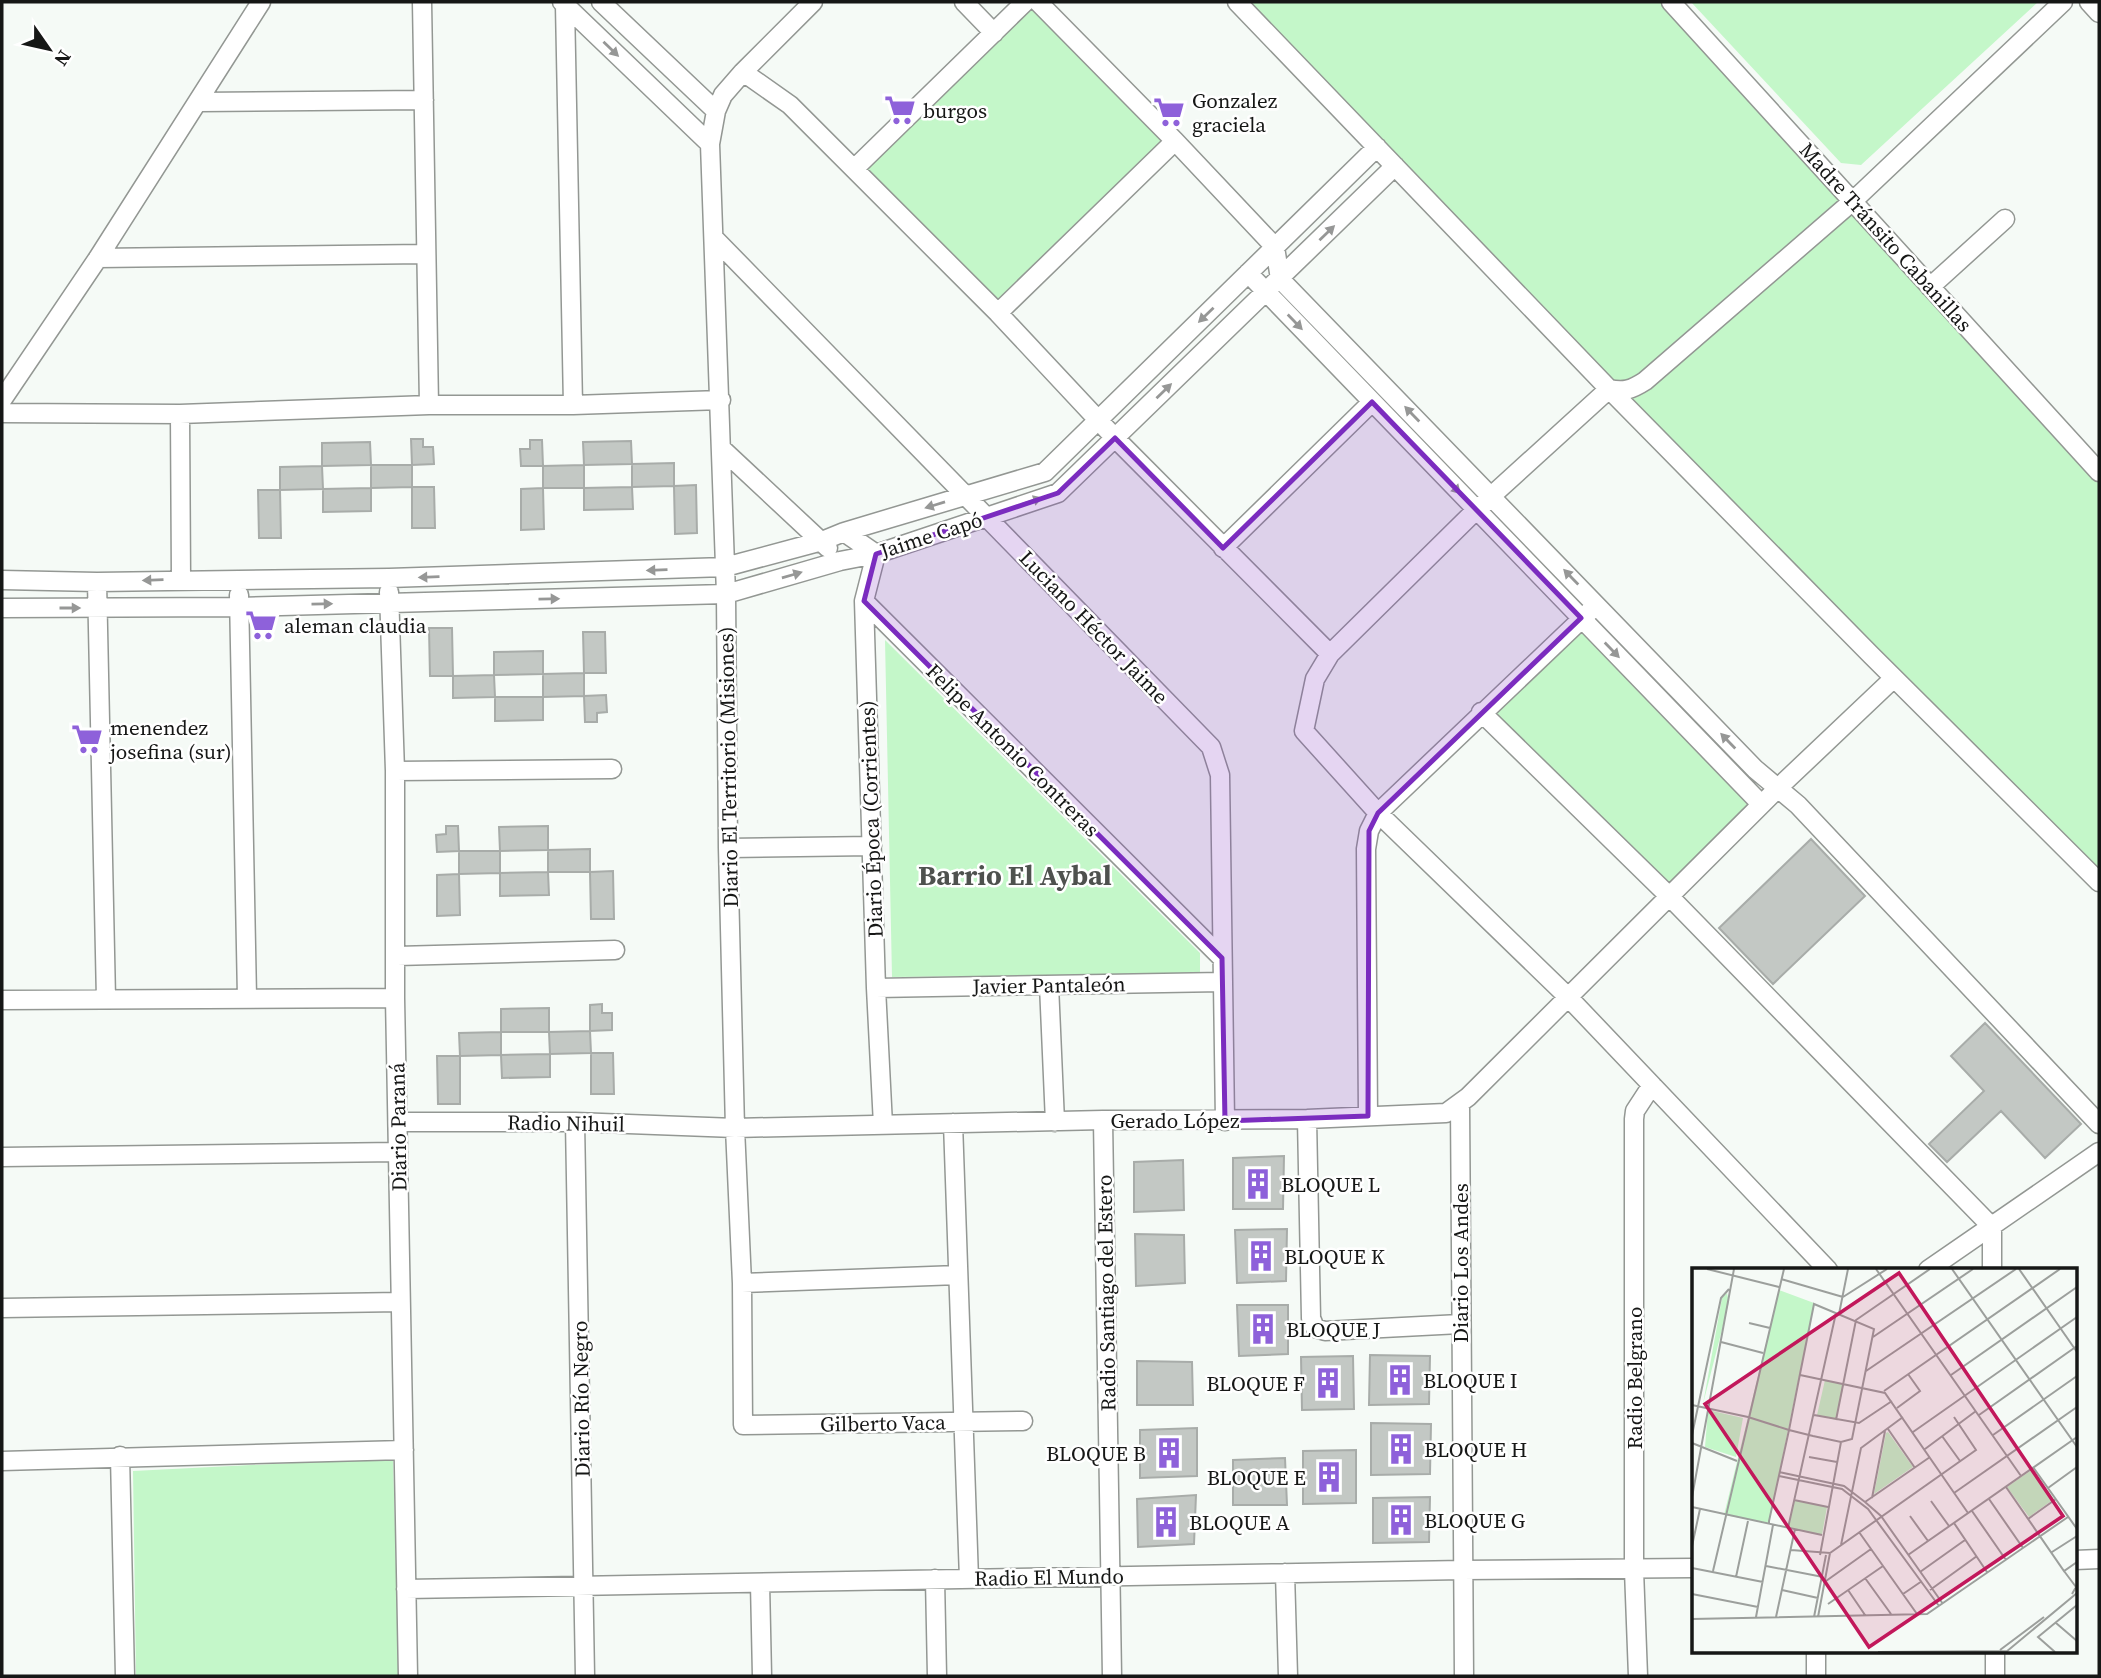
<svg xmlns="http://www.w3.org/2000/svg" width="2101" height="1678" font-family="'Source Serif 4',serif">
<rect width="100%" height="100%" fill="#f5faf6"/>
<path fill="#c4f7c9" d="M1025,2L1175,141L998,312L856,170Z
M1238,2H1667L2099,478V881Z
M1691,2H2038L1861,165L1841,163Z
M1581,619L1760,804L1664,901L1481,712Z
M885,640L1200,953V974L892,977Z
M393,1458L399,1676H136L133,1471Z"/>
<path fill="#c3c8c4" stroke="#a8aca9" stroke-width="2" d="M411,439H423V447H433L434,464L412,465Z
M530,440H542L543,466H521L520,449H530Z
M631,441L632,464L584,465L583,442Z
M370,442L371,465L322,466V443Z
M674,463V486L632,487V464Z
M371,465H412V487L371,488Z
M584,465V488H543V466Z
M322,466L323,489L280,490V467Z
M696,485L697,533L675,534L674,486Z
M412,487H434L435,528H412Z
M632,487L633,509L584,510V488Z
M371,488V511L323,512V489Z
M543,488L544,529L521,530V489Z
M258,490H280L281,538H259Z
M429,628H452L453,676H430Z
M583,632H605L606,673H584Z
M543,651V674L494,675V652Z
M584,673V696L543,697V674Z
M494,675L495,697L453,698V676Z
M606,695L607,712L597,713V722H585L584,696Z
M495,697H543V720L495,721Z
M446,826H458L459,851L437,852L436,835L446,834Z
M548,826V850L500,851L499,827Z
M1811,839L1865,896L1773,984L1719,928Z
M590,849V872H548V850Z
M459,851H500V873L459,874Z
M613,871L614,919H591L590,872Z
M548,872L549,895L500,896V873Z
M459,874L460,915L437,916V875Z
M602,1004V1013H612V1030L590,1031V1005Z
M549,1008V1032H501V1009Z
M1985,1023L2081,1124L2045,1158L2001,1111L1947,1162L1929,1144L1984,1091L1951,1056Z
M590,1031L591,1053L550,1054L549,1032Z
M501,1032V1055L460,1056L459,1033Z
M591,1053H613L614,1094H591Z
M550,1054V1077L502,1078L501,1055Z
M437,1056H460V1104H438Z
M1284,1156L1283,1209H1233V1158Z
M1183,1160L1184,1210L1134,1212V1162Z
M1287,1229L1286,1281L1237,1283L1235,1230Z
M1135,1234L1184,1235L1185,1283L1136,1286Z
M1237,1305H1288V1354L1239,1356Z
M1370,1355L1430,1356L1429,1404L1369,1405Z
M1353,1356L1354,1409L1302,1410L1301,1357Z
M1137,1361L1192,1362L1193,1405H1137Z
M1371,1423L1431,1424L1430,1474L1371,1475Z
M1197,1428V1476L1140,1478V1430Z
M1356,1450V1503L1303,1504V1451Z
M1285,1458L1287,1505H1233V1460Z
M1196,1495L1194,1544L1138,1547L1137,1499Z
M1430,1497L1429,1542L1373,1543V1498Z"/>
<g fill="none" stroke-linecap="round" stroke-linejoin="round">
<defs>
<path id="minor" d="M422,2L429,405
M562,2L710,144
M601,2L716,111
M813,2L743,72L723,95L716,111L710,144L726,594L728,848L735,1128L742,1283L743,1425L1023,1421
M964,2L994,33
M1038,2L1175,141L1275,247L1280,279L1755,769L1798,805L2099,1124
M1237,2L1609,389L1871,655L2099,882
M1671,2C1815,158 1957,315 2099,472
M2089,2L2099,13
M565,5L573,405
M743,72L790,105L998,313L1115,438L1330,654
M199,102L424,100
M854,169L1025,2
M714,238L1211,747L1220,775L1225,1121
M98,258L425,254
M1248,273L1761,804
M1930,287L2005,219
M998,313L1175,141
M2,400L98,258L261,2
M2,413L180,414L429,405H573L721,400
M180,414L181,579
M722,449L828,548
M844,532L876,554L864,601L876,988L883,1125
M1223,548L1372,402
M2,580L97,582L389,578L725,567L822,541L844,532L1045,472L1377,147
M97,582L106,999
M389,592L395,771V998L408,1676
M239,595L247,997
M864,601L1222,958
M2,608L240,607L726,594L840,561L876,554L1058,493L1395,166
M1481,712L1669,896L1992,1227V1270
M395,771L612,769
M728,848L872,846
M397,956L615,950
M1049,985L1055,1122
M876,988L1222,982
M2,1000L395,998
M1460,1103L1464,1676
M1368,1116L1366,849L1369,831L1378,813L1590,611
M1307,1119L1311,1318L1315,1328L1325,1331L1460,1324
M1103,1120L1112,1676
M398,1122H575L735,1128L1103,1120L1307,1119L1446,1113L1468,1097L1779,787L1894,678
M575,1122L585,1676
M953,1123L969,1579
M2,1157L398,1152
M1828,1270L1568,997L1378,813L1304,731L1315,679L1330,654L1476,510L1609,389C1624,392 1631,390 1645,381L1854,200L2063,2
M1928,1270L2099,1152
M742,1283L958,1275
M2,1308L400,1302
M120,1456L125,1676
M2,1461L404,1450
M2075,1560L2099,1559
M1285,1573L1288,1676
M935,1579L937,1676
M760,1583L762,1676
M406,1589L1462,1570L1693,1568
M1816,1652V1676
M1995,1652V1676
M1638,1676L1634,1570V1119L1635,1111L1652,1085"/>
</defs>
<use href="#minor" stroke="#939793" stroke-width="21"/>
<use href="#minor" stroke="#fff" stroke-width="18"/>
</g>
<defs><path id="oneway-solid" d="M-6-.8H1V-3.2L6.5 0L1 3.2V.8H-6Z" transform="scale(1.75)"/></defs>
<g fill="#969796">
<use href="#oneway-solid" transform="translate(611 49) rotate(44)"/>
<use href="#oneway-solid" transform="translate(1327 233) rotate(-44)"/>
<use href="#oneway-solid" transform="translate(1206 315) rotate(136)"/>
<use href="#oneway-solid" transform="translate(1295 322) rotate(46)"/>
<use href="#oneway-solid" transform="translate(1164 391) rotate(-44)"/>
<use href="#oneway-solid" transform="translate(1412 414) rotate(-134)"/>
<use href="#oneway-solid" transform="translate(1453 486) rotate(46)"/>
<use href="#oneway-solid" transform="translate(1032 501) rotate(-18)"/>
<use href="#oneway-solid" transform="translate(935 505) rotate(163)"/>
<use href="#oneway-solid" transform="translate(657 570) rotate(178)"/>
<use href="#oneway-solid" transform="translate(792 575) rotate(-16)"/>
<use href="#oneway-solid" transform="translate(429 577) rotate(178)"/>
<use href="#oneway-solid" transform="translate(1571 577) rotate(-134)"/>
<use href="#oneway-solid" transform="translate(153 580) rotate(178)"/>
<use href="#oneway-solid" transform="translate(549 599) rotate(-1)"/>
<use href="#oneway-solid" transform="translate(322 604) rotate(-1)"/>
<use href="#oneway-solid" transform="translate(70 608)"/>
<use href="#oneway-solid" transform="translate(1612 650) rotate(46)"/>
<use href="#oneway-solid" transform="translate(1728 741) rotate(-134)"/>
</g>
<path fill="#7b2cbf" fill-opacity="0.2" stroke="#7b2cbf" stroke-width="5" stroke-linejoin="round" d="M1372,402L1581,618L1378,813L1369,831L1368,1116L1225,1121L1222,958L864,601L876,554L1058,493L1115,438L1223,548Z"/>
<defs>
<symbol id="supermarket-bare" viewBox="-9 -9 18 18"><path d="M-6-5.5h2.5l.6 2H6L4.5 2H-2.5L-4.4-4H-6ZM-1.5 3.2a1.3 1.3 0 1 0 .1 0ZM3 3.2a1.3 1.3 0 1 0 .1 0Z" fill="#8e61da" stroke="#fff" stroke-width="2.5" paint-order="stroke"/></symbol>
<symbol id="building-bare" viewBox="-9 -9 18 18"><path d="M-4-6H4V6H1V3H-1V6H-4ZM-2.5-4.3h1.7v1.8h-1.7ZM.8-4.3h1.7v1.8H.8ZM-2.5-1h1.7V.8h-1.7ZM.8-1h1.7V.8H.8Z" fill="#8e61da" stroke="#fff" stroke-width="2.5" paint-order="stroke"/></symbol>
</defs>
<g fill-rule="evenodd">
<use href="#supermarket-bare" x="878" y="88" width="44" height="44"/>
<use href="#supermarket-bare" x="1147" y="90" width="44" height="44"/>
<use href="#supermarket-bare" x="239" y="603" width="44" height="44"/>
<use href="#supermarket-bare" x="65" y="717" width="44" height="44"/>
<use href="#building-bare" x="1236" y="1162" width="44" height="44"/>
<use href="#building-bare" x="1239" y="1234" width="44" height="44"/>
<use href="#building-bare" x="1241" y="1307" width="44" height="44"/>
<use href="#building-bare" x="1378" y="1358" width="44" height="44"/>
<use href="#building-bare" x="1306" y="1361" width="44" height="44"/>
<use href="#building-bare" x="1379" y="1427" width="44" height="44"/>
<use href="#building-bare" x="1147" y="1431" width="44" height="44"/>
<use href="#building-bare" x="1307" y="1455" width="44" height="44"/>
<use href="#building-bare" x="1379" y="1498" width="44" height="44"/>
<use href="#building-bare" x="1144" y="1500" width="44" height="44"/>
</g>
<g text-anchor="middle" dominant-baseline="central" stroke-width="5" stroke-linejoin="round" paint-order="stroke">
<g font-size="21" fill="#161716" stroke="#fff" text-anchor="start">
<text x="1192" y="100">Gonzalez<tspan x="1192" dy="24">graciela</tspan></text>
<text x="923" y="110">burgos</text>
<text x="284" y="625">aleman claudia</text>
<text x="110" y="727">menendez<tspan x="110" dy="24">josefina (sur)</tspan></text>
<text x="1281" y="1184">BLOQUE L</text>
<text x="1284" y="1256">BLOQUE K</text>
<text x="1286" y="1329">BLOQUE J</text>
<text x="1423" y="1380">BLOQUE I</text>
<text x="1305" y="1383" text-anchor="end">BLOQUE F</text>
<text x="1424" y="1449">BLOQUE H</text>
<text x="1146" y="1453" text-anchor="end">BLOQUE B</text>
<text x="1306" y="1477" text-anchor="end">BLOQUE E</text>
<text x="1424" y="1520">BLOQUE G</text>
<text x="1189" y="1522">BLOQUE A</text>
</g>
<g font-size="21" fill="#161716" stroke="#fff">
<text transform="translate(1886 237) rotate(48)">Madre Tránsito Cabanillas</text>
<text transform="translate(931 535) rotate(-18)">Jaime Capó</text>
<text transform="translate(1094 627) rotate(46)">Luciano Héctor Jaime</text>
<text transform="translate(1013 750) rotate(45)">Felipe Antonio Contreras</text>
<text transform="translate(728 767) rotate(-91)">Diario El Territorio (Misiones)</text>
<text transform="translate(871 819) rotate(-92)">Diario Época (Corrientes)</text>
<text transform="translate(1049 985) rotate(-1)">Javier Pantaleón</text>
<text x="1175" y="1120">Gerado López</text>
<text transform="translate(566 1123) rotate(1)">Radio Nihuil</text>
<text transform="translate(398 1127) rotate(-91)">Diario Paraná</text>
<text transform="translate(1460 1263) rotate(-90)">Diario Los Andes</text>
<text transform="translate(1106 1293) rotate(-91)">Radio Santiago del Estero</text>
<text transform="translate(1634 1378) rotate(-90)">Radio Belgrano</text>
<text transform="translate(581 1399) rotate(-91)">Diario Río Negro</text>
<text transform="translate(883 1423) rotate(-1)">Gilberto Vaca</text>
<text transform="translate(1049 1577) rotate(-1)">Radio El Mundo</text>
</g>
<g font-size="28" font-weight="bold" fill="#4e514e" stroke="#fff">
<text x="1015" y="875">Barrio El Aybal</text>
</g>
</g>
<g transform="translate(1692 1268)">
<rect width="385" height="385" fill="#f5faf6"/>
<path d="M87,22L122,35L77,255L32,247ZM35,25L37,34L11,136L30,30ZM133,112L152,116L144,152L125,147ZM16,142L51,150L44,189L13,179ZM196,164L221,199L182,226L194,165ZM341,201L362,231L337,249L315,219ZM102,232L135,239L130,267L96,260Z" fill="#c4f7c9"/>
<path fill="none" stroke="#9c9f9c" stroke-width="2" d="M15,1L87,19M184,1L329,208M260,1L385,179M327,1L385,84M89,11L151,29M151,29L195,1M147,46L156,1M57,55L78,60M181,69L281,1M29,74L71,85M174,103L324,1M108,107L193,125L276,245M259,107L385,19M192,123L368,1M0,137L56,149L97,162L121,168L149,174L160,171L182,61L122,36L107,111L97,162L77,253V255M205,140L228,123L216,106M122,147L167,155L200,133M287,147L385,78M144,152L164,52L238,1M196,161L223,200M221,164L385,49M0,167L29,30L37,21M301,167L385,108M250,168L268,193M0,175L45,193M233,181L284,143M117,189L145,194M341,199L385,261M87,204L152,218L173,234L189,248L251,336M87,208L150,221L176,241L247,338M314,219L372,303L385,294M356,220L385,199M262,225L385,139M0,229L42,1M180,230L193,163M297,231L331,280M102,232L136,239M239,233L257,258M173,234L238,189M0,239L130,267M280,243L314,292M218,248L236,273M336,251L364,231M262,255L295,304M96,260L144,45M167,264L225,346M149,277L169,180L211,149M0,278L8,241M99,282L138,285L284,182L262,149M360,284L385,268M128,287L149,174M216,287L385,169M74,298L131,309M0,300L71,314M21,303L92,1M372,303L384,319L380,326M228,304L273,272M44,309L56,253M173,310L199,346M134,313L179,281M90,322L126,330M156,322L173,347M238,322L285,288M0,326L66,339M211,326L230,313M136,336L191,298M64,349L81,257M84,349L103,261M122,349L134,287M126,349L138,285M0,351L235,346L376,249M364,355L385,373M308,382L352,349M186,384L315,383M314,384L385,325M363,384L346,369L385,337"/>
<path fill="#c2185b" fill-opacity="0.15" stroke="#c2185b" stroke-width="3.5" d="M207,5L371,248L177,379L13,136Z"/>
<rect width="385" height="385" fill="none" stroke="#161716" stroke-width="3.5"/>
</g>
<rect width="2101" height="1678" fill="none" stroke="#161716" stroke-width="7"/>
<g transform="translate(49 49) rotate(124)" stroke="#ffffff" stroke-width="5" paint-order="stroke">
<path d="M0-5L12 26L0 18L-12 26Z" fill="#161716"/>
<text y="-10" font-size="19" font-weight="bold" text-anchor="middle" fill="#161716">N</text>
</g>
</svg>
